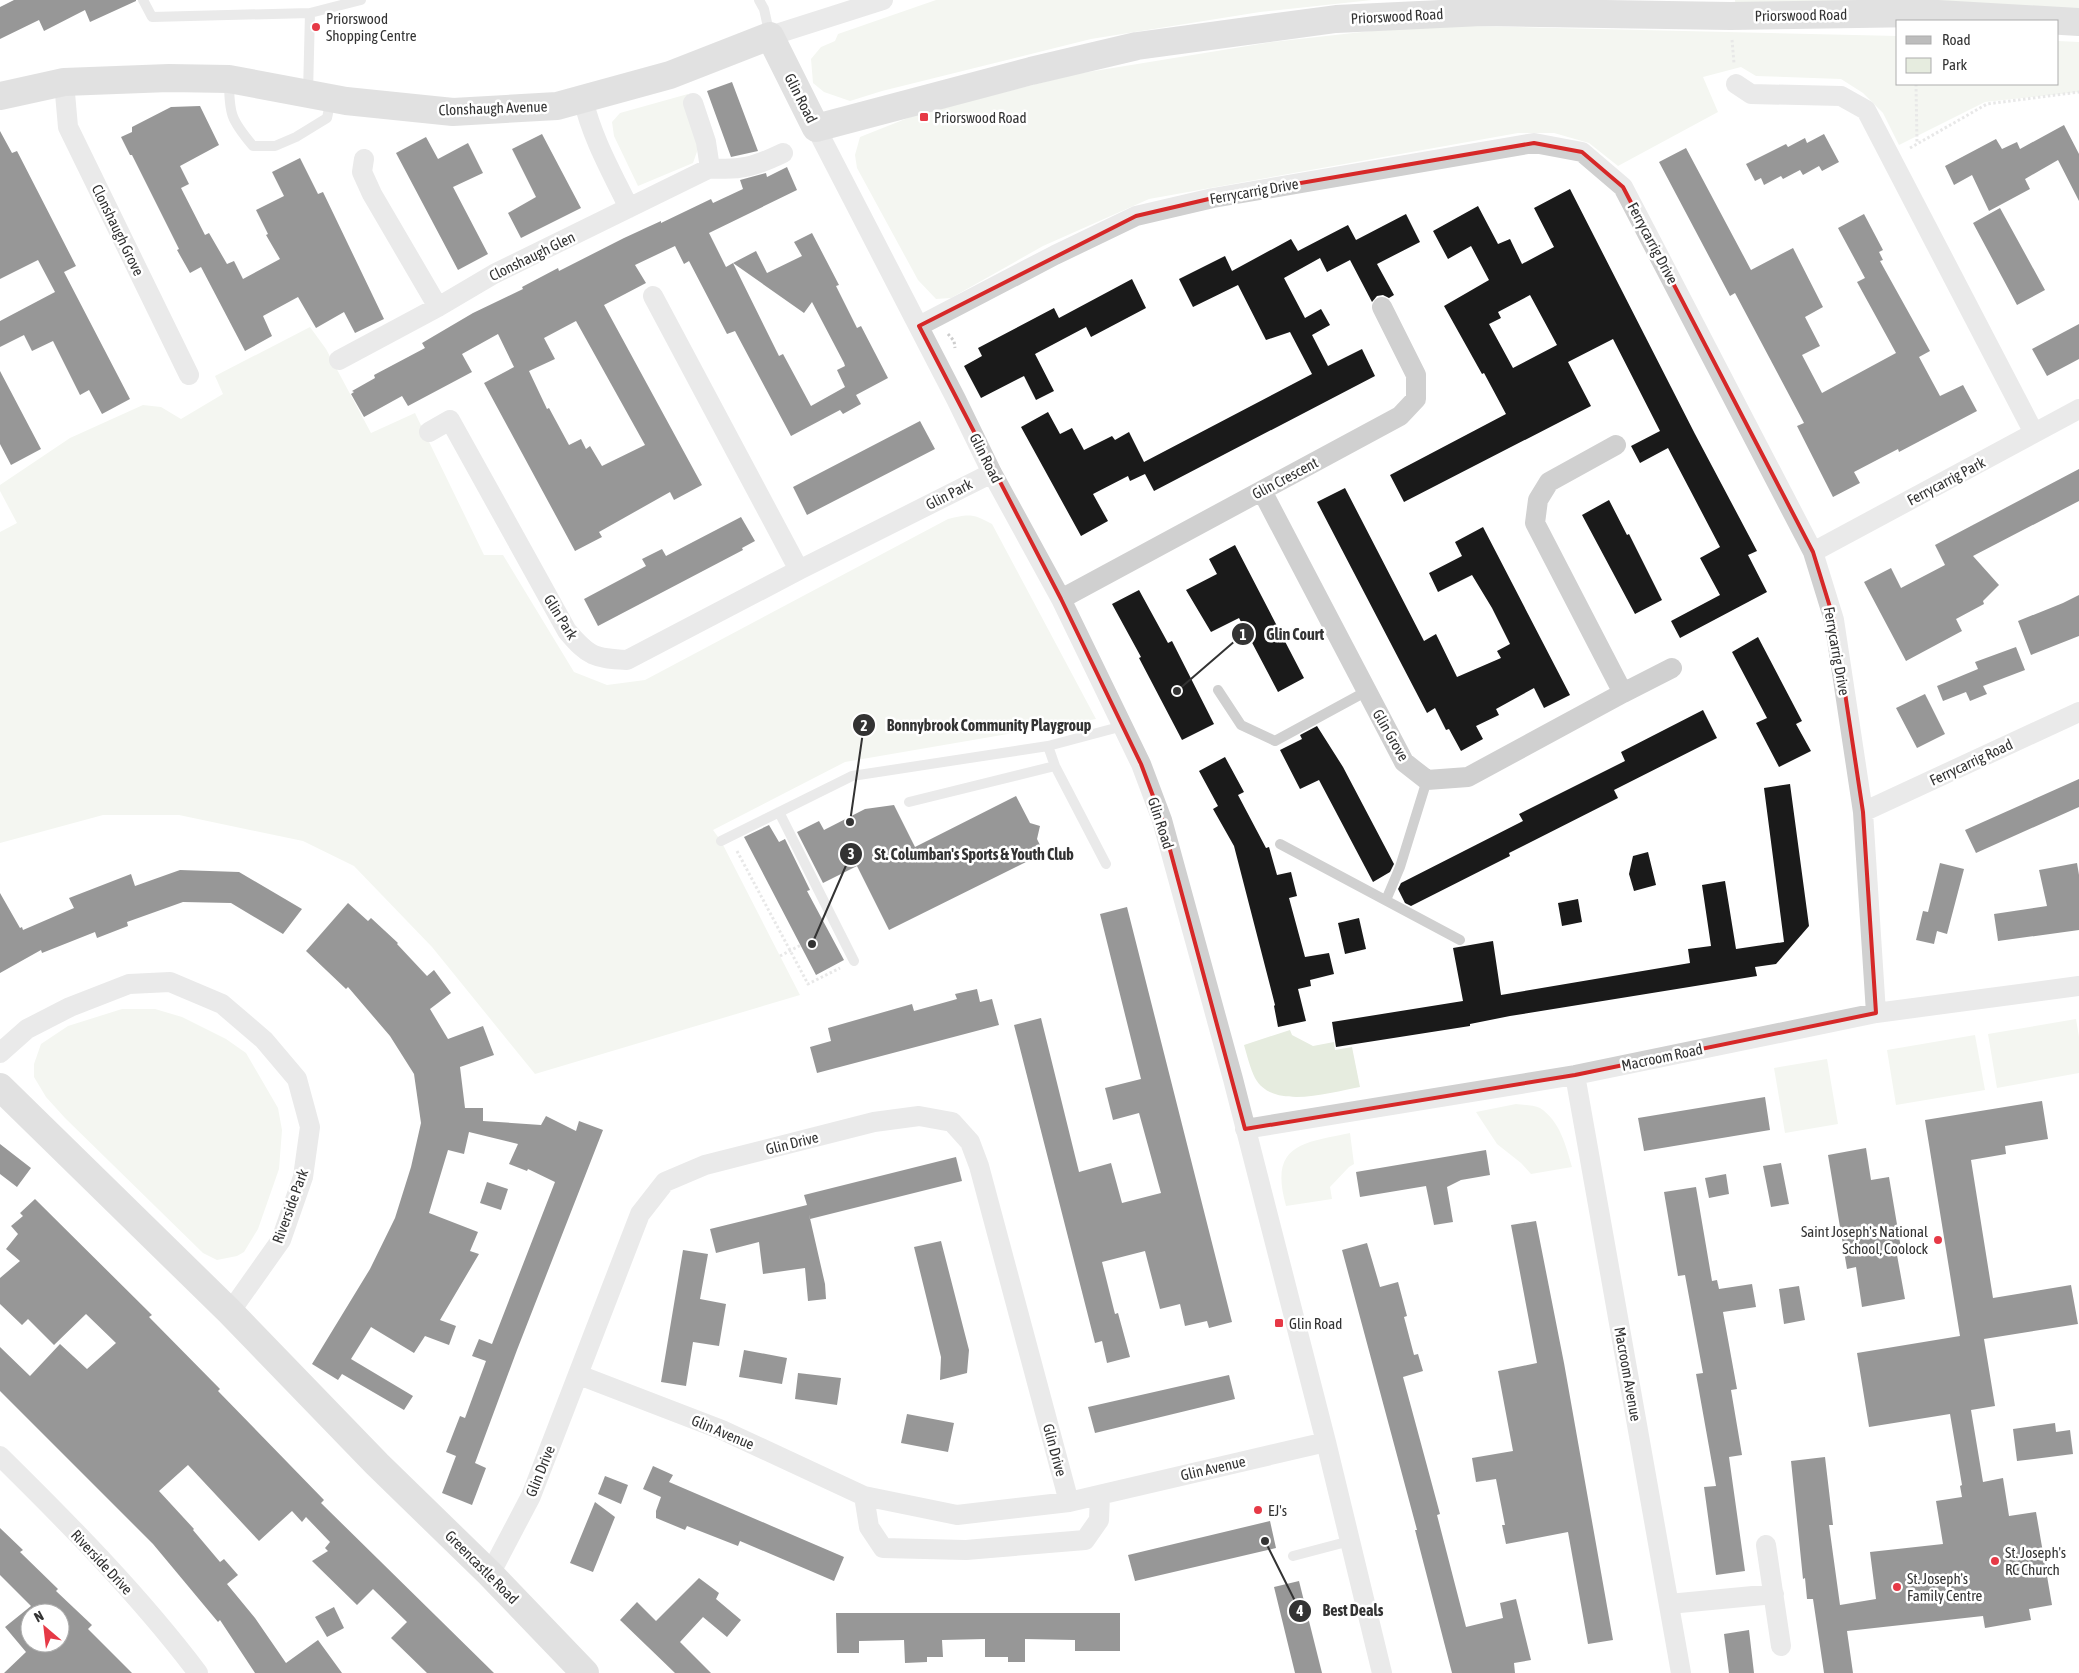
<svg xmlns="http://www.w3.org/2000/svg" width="2079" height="1673" font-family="'Asap Condensed',sans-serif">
<rect width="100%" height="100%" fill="#fff"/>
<path fill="#e6ecdf" d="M936,0H1372L1260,12L1091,39L882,91L850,101L824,92L813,83L811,59L821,47L835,41L838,34Z
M1735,0H2079V19L1736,14Z
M1425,25L1898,36V84H2058V41L2079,42V92L1985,102L1899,145L1883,113L1863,93L1841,79L1756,76L1741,67L1703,77L1718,112L1618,166L1589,143L1554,133H1518L1149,199L1043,246L951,298L936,299L918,280L857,168L855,155L860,137L918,114L1076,74L1272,42Z
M688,94L700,143L693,163L638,186L614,136L612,122L620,113Z
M310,327L326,349L371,433L415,413L484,555H503L574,672L607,685L645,680L948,519C968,514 973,513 992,524L1096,719L845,762L713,830L721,841L800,995L535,1074L432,947L354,866L303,841L179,815H103L0,843V532L17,523L0,491V485L70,438L143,405L161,407L181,419L223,394L215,376Z
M122,1009H155L182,1017L226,1039L246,1053L278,1108L282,1130L279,1169L258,1229L244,1252L237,1256L217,1260L203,1253L65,1118L46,1097L34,1077V1064L41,1044L68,1026Z
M2076,1019L2079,1037V1073L1997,1088L1988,1034Z
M1290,1030L1292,1035L1313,1046L1334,1042L1335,1050L1352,1047L1360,1087C1331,1092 1273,1111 1255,1078C1250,1068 1247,1055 1244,1045Z
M1975,1035L1985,1090L1896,1105L1887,1050Z
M1827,1059L1838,1124L1785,1133L1774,1068Z
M1516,1104C1523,1105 1534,1105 1540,1108C1560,1121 1566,1146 1572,1167L1531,1174L1521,1163L1497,1144L1476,1112Z
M1350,1133L1354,1164L1349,1167L1330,1187L1332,1199L1286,1206C1269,1145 1301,1143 1350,1133Z"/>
<path fill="#1a1a1a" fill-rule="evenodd" d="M14,0H136V1L90,22L85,10L44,31L39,20L0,39V7Z
M732,82L758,151L731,157L707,91Z
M200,106L219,145L180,166L189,184L181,188L205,235L209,233L227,264L234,261L243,279L280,259L266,235L268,234L256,210L284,196L272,172L300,158L318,194L323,192L384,319L355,333L344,312L316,328L298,297L263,316L272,336L245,351L201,267L190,273L177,250L179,249L132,155H130L121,137L132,132V127L171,107Z
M2064,125L2079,154V201L2058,160L2025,179L2030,189L1989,211L1972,175L1954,185L1945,166L1996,139L2002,149L2017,142L2020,149Z
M0,131L12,153L17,151L76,266L64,272L130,399L102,414L89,390L80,395L53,341L32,351L24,335L0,347V321L55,292L38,260L0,279Z
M542,134L581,208L521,238L508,213L536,197L512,149Z
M1824,134L1839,162L1822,171L1819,166L1803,175L1800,170L1783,179L1781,176L1764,185L1761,178L1755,181L1746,164L1786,144L1788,147L1805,138L1807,143Z
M426,137L438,159L468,143L483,173L453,187L488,254L458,270L396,153Z
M1686,148L1751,270L1793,248L1823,307L1805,317L1820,346L1802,355L1822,393L1896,353L1857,282L1865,278L1838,228L1864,214L1883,250L1879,252L1883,260L1880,261L1930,351L1919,357L1940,396L1963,385L1977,411L1899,452L1898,449L1854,472L1860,483L1833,497L1797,426L1804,423L1735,293L1730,296L1659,162Z
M787,167L797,190L709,233L726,267L733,263L779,356L783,354L811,406L845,387L837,370L845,366L844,363L812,302L804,313L733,263L756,251L767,273L802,256L794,242L812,233L839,285L836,286L857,328L861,326L888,378L856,395L861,404L843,414L840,410L791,436L735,331L727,334L689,261L684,264L675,246L635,265L646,283L604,305L702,485L674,500L670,492L599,532L602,537L575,551L484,383L514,367L498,334L462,354L472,372L408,406L402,396L364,417L351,394L354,392L352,391L375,378L374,375L425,348L422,343L473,313L523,289L522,287L558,268L559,271L624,238L661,221V223L711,199L713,203L743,189L740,180L766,173L767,177ZM576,321L645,445L602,466L590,446L586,449L581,439L569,445L549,408L547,409L529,371L555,359L544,338Z
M1570,189L1695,434L1757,551L1748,555L1767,592L1680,638L1671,621L1720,595L1700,558L1720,547L1668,448L1640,463L1631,446L1660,431L1613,339L1568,362L1591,406L1404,502L1390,475L1506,414L1484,373L1482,374L1444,306L1489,280L1471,246L1448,259L1433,231L1478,206L1498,244L1510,239L1522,264L1554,247L1534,208ZM1530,295L1557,345L1513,368L1489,324L1501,318L1498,312Z
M2000,208L2045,290L2017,305L1973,223Z
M1406,214L1420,242L1377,264L1394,295L1389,298L1383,295L1377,296L1372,302L1350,260L1327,272L1320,258L1284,278L1305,318L1321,309L1330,325L1312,335L1328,366L1362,349L1375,376L1154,491L1145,474L1130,481L1128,476L1093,494L1108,521L1081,536L1021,427L1048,412L1060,434L1072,428L1084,450L1112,436L1115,440L1129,432L1144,462L1312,374L1290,332L1266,340L1238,285L1193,307L1179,279L1225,256L1232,271L1291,239L1298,251L1348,225L1356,240Z
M1132,279L1146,308L1091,337L1086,327L1035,354L1054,391L1036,400L1024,376L981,398L964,366L982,356L978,348L1054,308L1059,318Z
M2079,324V359L2047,376L2032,349Z
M0,371L41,449L11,465L0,444Z
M920,421L935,449L807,515L793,487Z
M2079,469V501L1973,556L1999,585L1983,601L1984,604L1956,619L1962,631L1906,661L1864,582L1891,568L1901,588L1945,565L1935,545Z
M1345,488L1424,641L1436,634L1457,677L1501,658L1497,651L1510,644L1492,608L1472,575L1438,592L1429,573L1462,556L1455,542L1483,527L1570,695L1544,708L1534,688L1496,709L1499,715L1476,726L1483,739L1461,751L1449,729L1446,730L1435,708L1427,713L1317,502Z
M1609,500L1627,535L1629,534L1662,600L1635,614L1582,515Z
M741,517L755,541L742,548L743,550L598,626L584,599L646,566L642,559L662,549L666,556Z
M1235,545L1304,678L1278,692L1239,618L1211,632L1186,590L1217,574L1209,559Z
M1139,590L1168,643L1172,641L1214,724L1182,740L1139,658L1141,657L1112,604Z
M2079,595V636L2031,655L2018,621L2063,603Z
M1758,637L1802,721L1796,724L1811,751L1779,767L1756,723L1767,718L1732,652Z
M2016,647L2025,670L1983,686L1987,694L1970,701L1966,692L1943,701L1937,686L1978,669L1975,662Z
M1925,694L1945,734L1917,748L1896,708Z
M1703,710L1717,738L1614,790L1618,798L1509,853L1510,856L1411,906L1405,903L1398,889L1401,883L1523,821L1519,814L1625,761L1621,752Z
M1317,726L1343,767L1394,864L1390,872L1373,882L1319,780L1300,789L1280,750L1302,739L1300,735Z
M1225,757L1244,792L1238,795L1266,848L1269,847L1277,875L1291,872L1297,896L1289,898L1305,957L1329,953L1334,974L1310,980L1311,986L1298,989L1306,1021L1278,1027L1274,1006L1275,1005L1234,846L1213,809L1218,806L1199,771Z
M2079,779V807L1976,853L1965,830Z
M1790,784L1809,926L1776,964L1755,967L1757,976L1510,1016L1470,1024V1026L1336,1047L1332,1022L1463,1001L1453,948L1493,941L1501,995L1690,963L1688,949L1711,946L1702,885L1725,881L1736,949L1784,942L1764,788Z
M1016,796L1030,823L1040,826L1037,839L1044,853L889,930L857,866L823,883L797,832L819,821L824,830L865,809L894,805L915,847Z
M769,825L779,842L785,839L810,890L807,891L844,960L816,975L744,837Z
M1648,852L1656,885L1634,891L1629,874L1633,856Z
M1940,863L1964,869L1947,934L1937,931L1934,944L1916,940L1923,911L1928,912Z
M2077,863L2079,875V930L1998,941L1994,914L2047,906L2039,870Z
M180,870L239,872L302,909L283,934L231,903L183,902L127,922L128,926L97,938L95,932L42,953L41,950L0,973V893L20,928L22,927L23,930L74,908L69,898L131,874L135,886Z
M1578,899L1582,922L1562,926L1558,903Z
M348,903L368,921L371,918L398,943L397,944L427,976L434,970L451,993L430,1009L448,1039L483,1026L494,1055L460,1067L465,1108H483V1121L541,1125L546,1116L576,1131L579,1121L603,1130L517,1350L475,1463L486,1468L472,1505L442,1493L456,1456L446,1452L460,1416L465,1418L486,1361L472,1356L479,1339L492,1344L555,1182L528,1169L527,1171L509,1164L518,1144L469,1132L464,1154L448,1150L429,1213L478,1232L470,1251L479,1254L440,1320L456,1326L449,1345L425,1336L414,1353L371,1327L351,1359L413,1396L404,1410L342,1374L338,1380L312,1364L370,1269L395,1218L411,1167L421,1123L414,1074L390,1036L348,987L346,989L306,951Z
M1127,907L1232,1322L1209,1328L1207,1321L1185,1326L1180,1304L1160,1309L1145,1251L1102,1262L1115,1314L1118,1313L1130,1357L1107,1363L1102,1341L1095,1343L1014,1025L1041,1018L1079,1172L1111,1163L1122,1203L1161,1193L1139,1113L1113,1120L1105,1088L1141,1079L1100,914Z
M1359,918L1366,949L1345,954L1338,923Z
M977,989L980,1002L992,999L999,1025L817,1073L810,1047L831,1041L828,1028L912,1004L914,1011L957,999L955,994Z
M1765,1097L1770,1130L1644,1151L1638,1118Z
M2042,1101L2048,1139L2005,1146L2006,1154L1971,1160L1993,1298L2071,1285L2078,1324L1984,1339L1995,1406L1971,1410L1983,1482L2003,1478L2009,1516L2036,1512L2052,1605L2029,1609L2031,1620L1985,1628L1983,1616L1847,1631L1853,1673H1824L1813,1599H1807L1805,1578L1803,1579L1791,1461L1825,1457L1833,1525H1829L1840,1605L1876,1599L1870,1552L1943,1544L1936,1501L1962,1497L1960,1486L1962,1485L1950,1414L1869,1427L1857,1353L1960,1336L1925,1120Z
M0,1144L31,1168L17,1187L0,1174Z
M1866,1148L1871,1180L1889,1177L1902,1254L1897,1255L1905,1299L1862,1307L1856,1267L1847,1269L1828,1155Z
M1486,1150L1490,1175L1461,1180L1447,1187L1453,1222L1434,1225L1426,1186L1360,1197L1356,1172Z
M956,1157L962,1181L810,1219L809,1214L825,1284L826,1299L808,1301L805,1268L763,1274L759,1242L716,1253L710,1229L807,1205L804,1195Z
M1781,1163L1789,1204L1771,1207L1763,1166Z
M1726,1174L1729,1194L1709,1198L1705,1178Z
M487,1182L508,1189L501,1210L480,1203Z
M1696,1187L1712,1281L1717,1280L1719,1289L1752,1284L1756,1307L1723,1312L1737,1389L1731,1390L1742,1455L1729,1457L1745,1571L1716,1575L1704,1487L1716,1486L1696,1374L1703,1373L1685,1275L1678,1276L1664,1192Z
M35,1199L152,1315L149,1317L220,1389L218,1391L324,1500L321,1503L494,1673H427L391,1638L407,1622L373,1589L357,1605L312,1561L328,1551L325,1548L330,1542L306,1517L302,1522L292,1511L259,1541L188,1465L159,1491L194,1529L193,1530L220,1562L224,1559L238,1575L227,1584L255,1618L286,1663L318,1640L342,1673H255L220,1620L218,1622L153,1544L0,1391V1347L30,1376L60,1344L87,1369L116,1343L86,1314L54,1345L28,1319L22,1325L0,1304V1278L20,1261L6,1249L18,1234L11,1226L23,1216L20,1213Z
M1536,1221L1564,1363L1613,1640L1588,1644L1568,1532L1506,1544L1502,1525H1505L1496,1479L1476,1482L1472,1458L1513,1451L1498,1371L1537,1363L1511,1225Z
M941,1241L969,1350L967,1373L940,1380L941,1357L914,1247Z
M1367,1243L1380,1287L1398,1282L1407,1316L1404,1317L1414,1355L1418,1354L1423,1371L1403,1377L1440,1514L1437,1515L1466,1627L1503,1618L1500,1603L1516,1599L1531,1660L1514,1663L1515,1673H1452L1415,1530H1417L1342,1250Z
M683,1250L708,1254L700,1299L726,1304L719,1346L693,1342L686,1386L661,1382Z
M1799,1286L1805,1320L1784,1324L1779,1289Z
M744,1350L787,1358L782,1384L739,1377Z
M798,1373L841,1378L837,1405L795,1399Z
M1229,1375L1235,1399L1095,1433L1088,1407Z
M907,1414L954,1423L948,1452L901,1443Z
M2055,1423L2056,1432L2070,1430L2073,1454L2017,1461L2013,1429Z
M653,1466L673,1475L669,1482L844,1557L834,1581L740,1541L738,1546L687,1526L685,1530L656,1518V1511L661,1497L643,1489Z
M605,1476L628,1485L621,1504L598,1494Z
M595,1502L615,1517L593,1572L570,1563Z
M1270,1521L1276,1548L1135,1581L1128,1555Z
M0,1528L23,1550L20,1552L58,1589L56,1591L92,1625L88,1629L132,1673H4L26,1652L5,1627L31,1606L0,1575ZM30,1613H60V1643H30Z
M699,1578L719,1593L716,1599L741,1620L727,1637L703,1617L680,1642L711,1673H675L620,1620L637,1602L656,1621Z
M1299,1581L1322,1673H1295L1274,1587Z
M334,1607L344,1628L327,1637L315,1617Z
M836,1613H1120V1651H1075V1640L1025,1639V1662H1008V1657H985V1639L942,1640L943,1657H927V1662L905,1663L904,1640L859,1641V1653H837Z
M1749,1630L1754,1673H1729L1724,1634Z"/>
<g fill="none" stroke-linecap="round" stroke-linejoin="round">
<path stroke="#cdcdcd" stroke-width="3" stroke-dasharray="2.5 2.5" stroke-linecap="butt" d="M1732,40L1734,63
M1916,84L1917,144
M1910,148L1987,104L2079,92
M948,334L954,341L955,348
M737,851L808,984L840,968
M780,956L801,945"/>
<path stroke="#d0d0d0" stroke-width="10" d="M143,0L152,17L310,13L361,0
M759,0L764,9L770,36
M229,80C229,114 231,120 253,146H275L296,137L327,118L331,99
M308,93L310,13
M1218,690L1241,725L1275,741L1367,691
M1048,746L1055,766L1106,864
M909,802L1055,766
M779,812L854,961
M721,841L852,776L1048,746L1123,726
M1280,844L1460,940
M1386,900L1400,867L1427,780
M1293,1556L1350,1541"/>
<path stroke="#d0d0d0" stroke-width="20" d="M770,36L883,0
M64,82L68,127L189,375
M1736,84L1751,94L1841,96L1866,110L2034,433
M583,99C592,138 612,173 629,208
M693,103L706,142L710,168
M816,128L956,399L992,473L1061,599L1141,764L1162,820L1233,1079L1326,1442L1382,1673
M364,159L362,172L372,194L438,307
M653,296L799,570
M919,326L1055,255L1136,216L1213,198L1534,143L1582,152L1623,187L1813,552L1834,620L1863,812L1876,1013
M339,360L438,307L494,274L710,168C740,171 756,166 783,153
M429,432L450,420L567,631C589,657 594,658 627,660L799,570L992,473
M1262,491L1404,762L1427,780L1468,777L1623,693L1535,523L1538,500L1549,482L1616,445
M1813,552L2079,409
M1061,599L1400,416L1416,399V375L1382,307
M1623,693L1672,668
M1863,812L2079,712
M0,1053L27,1029L70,1007L129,984L170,982L222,1004L264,1040L297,1079L310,1127L303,1177L281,1240L230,1312
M1575,1075L1681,1673
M1245,1129L1575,1075L1876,1013L2079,986
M579,1375L722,1430L864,1496L957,1515L1069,1502L1326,1442
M0,1456C69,1524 140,1596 198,1673
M864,1496L869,1527L883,1548L966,1550L1085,1540L1099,1520L1100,1495
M1766,1545L1781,1646
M490,1574L531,1496L640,1214L665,1182L705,1165L874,1122L919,1116L952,1122L970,1142L979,1166L1069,1502
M1669,1604L1774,1594"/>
<path stroke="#bdbdbd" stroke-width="28" d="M0,96L64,82L169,78L229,79L346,101L453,112L557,106L670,75L770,36L816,128L1031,71L1137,46L1336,19L1482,12L1730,16L1921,13L2079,22
M0,1087L230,1312L377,1464L490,1574L585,1673"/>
</g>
<path d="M0 0H2079V1673H0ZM1534,143L1582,152L1623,187L1813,552L1834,620L1863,812L1876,1013L1575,1075L1245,1129L1162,820L1141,764L1061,599L919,326L1136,216L1213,198Z" fill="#fff" fill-opacity=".55" fill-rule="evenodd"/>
<path fill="none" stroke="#d62828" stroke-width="4" stroke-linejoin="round" d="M1534,143L1582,152L1623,187L1813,552L1834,620L1863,812L1876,1013L1575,1075L1245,1129L1162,820L1141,764L1061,599L919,326L1136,216L1213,198Z"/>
<g fill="#e63946" stroke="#fff" stroke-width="2">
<circle cx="316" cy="27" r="5"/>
<rect x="919" y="112" width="10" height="10" rx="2.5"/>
<circle cx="1938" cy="1240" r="5"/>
<rect x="1274" y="1318" width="10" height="10" rx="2.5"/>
<circle cx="1258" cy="1510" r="5"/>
<circle cx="1995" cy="1561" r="5"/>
<circle cx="1897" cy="1587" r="5"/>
</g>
<g text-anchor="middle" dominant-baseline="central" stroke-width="5" stroke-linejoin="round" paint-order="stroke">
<g font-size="15" fill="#333" stroke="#fff">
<text transform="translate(1801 15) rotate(-1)">Priorswood Road</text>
<text transform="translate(1397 16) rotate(-3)">Priorswood Road</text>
<text transform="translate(801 98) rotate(63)">Glin Road</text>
<text transform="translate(493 108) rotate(-2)">Clonshaugh Avenue</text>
<text transform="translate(1254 191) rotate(-10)">Ferrycarrig Drive</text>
<text transform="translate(118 230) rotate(64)">Clonshaugh Grove</text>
<text transform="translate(1653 243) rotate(62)">Ferrycarrig Drive</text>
<text transform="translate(532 256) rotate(-26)">Clonshaugh Glen</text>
<text transform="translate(986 458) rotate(63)">Glin Road</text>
<text transform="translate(1285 478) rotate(-28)">Glin Crescent</text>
<text transform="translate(1946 481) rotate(-28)">Ferrycarrig Park</text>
<text transform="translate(949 494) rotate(-27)">Glin Park</text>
<text transform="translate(561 617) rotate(58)">Glin Park</text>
<text transform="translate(1837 651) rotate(80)">Ferrycarrig Drive</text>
<text transform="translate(1391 735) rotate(60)">Glin Grove</text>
<text transform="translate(1971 762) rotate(-25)">Ferrycarrig Road</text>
<text transform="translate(1161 823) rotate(72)">Glin Road</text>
<text transform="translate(1662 1057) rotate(-12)">Macroom Road</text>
<text transform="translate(792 1143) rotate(-14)">Glin Drive</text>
<text transform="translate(290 1206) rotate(-70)">Riverside Park</text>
<text transform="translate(1628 1374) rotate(80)">Macroom Avenue</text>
<text transform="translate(723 1432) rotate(23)">Glin Avenue</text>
<text transform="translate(1055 1450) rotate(75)">Glin Drive</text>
<text transform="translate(1213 1468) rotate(-13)">Glin Avenue</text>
<text transform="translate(540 1471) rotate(-68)">Glin Drive</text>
<text transform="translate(102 1562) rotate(47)">Riverside Drive</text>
<text transform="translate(482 1567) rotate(45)">Greencastle Road</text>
</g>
<g font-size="15" fill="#333" stroke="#fff" text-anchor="start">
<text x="326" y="18">Priorswood<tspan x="326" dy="17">Shopping Centre</tspan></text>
<text x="934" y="117">Priorswood Road</text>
<text x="1928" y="1231" text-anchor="end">Saint Joseph's National<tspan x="1928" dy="17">School, Coolock</tspan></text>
<text x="1289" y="1323">Glin Road</text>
<text x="1268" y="1510">EJ's</text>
<text x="2005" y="1552">St. Joseph's<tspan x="2005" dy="17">RC Church</tspan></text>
<text x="1907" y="1578">St. Joseph's<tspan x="1907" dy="17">Family Centre</tspan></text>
</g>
</g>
<path fill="none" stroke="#333" stroke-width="2" d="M1177 691L1243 634M850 822L864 725M812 944L851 854M1265 1541L1300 1611"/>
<g fill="#333" stroke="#fff" stroke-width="2">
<circle cx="1177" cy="691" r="5"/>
<circle cx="850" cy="822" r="5"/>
<circle cx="812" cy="944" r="5"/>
<circle cx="1265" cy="1541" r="5"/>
<circle cx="1243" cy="634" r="12"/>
<circle cx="864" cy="725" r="12"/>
<circle cx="851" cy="854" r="12"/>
<circle cx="1300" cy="1611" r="12"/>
</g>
<g font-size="15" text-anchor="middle" font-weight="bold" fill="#fff">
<text x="1243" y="640">1</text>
<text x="864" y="731">2</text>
<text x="851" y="859">3</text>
<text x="1300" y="1616">4</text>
</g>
<g font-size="16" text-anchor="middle" font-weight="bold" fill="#333" stroke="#fff" stroke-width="5" stroke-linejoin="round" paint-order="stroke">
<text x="1295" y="640">Glin Court</text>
<text x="989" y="731">Bonnybrook Community Playgroup</text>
<text x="974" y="860">St. Columban's Sports &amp; Youth Club</text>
<text x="1353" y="1616">Best Deals</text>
</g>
<rect x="1896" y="20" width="162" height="65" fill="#ffffff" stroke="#adadad"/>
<rect x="1906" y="36" width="25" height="8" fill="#bdbdbd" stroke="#adadad"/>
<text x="1942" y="45" font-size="15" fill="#333333">Road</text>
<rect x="1906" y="58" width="25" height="15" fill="#e6ecdf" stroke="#adadad"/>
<text x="1942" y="70" font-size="15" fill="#333333">Park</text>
<g transform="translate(45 1628) rotate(332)"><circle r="24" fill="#ffffff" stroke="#adadad"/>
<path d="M0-4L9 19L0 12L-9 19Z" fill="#e63946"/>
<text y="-8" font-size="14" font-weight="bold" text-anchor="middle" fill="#333333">N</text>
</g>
</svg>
